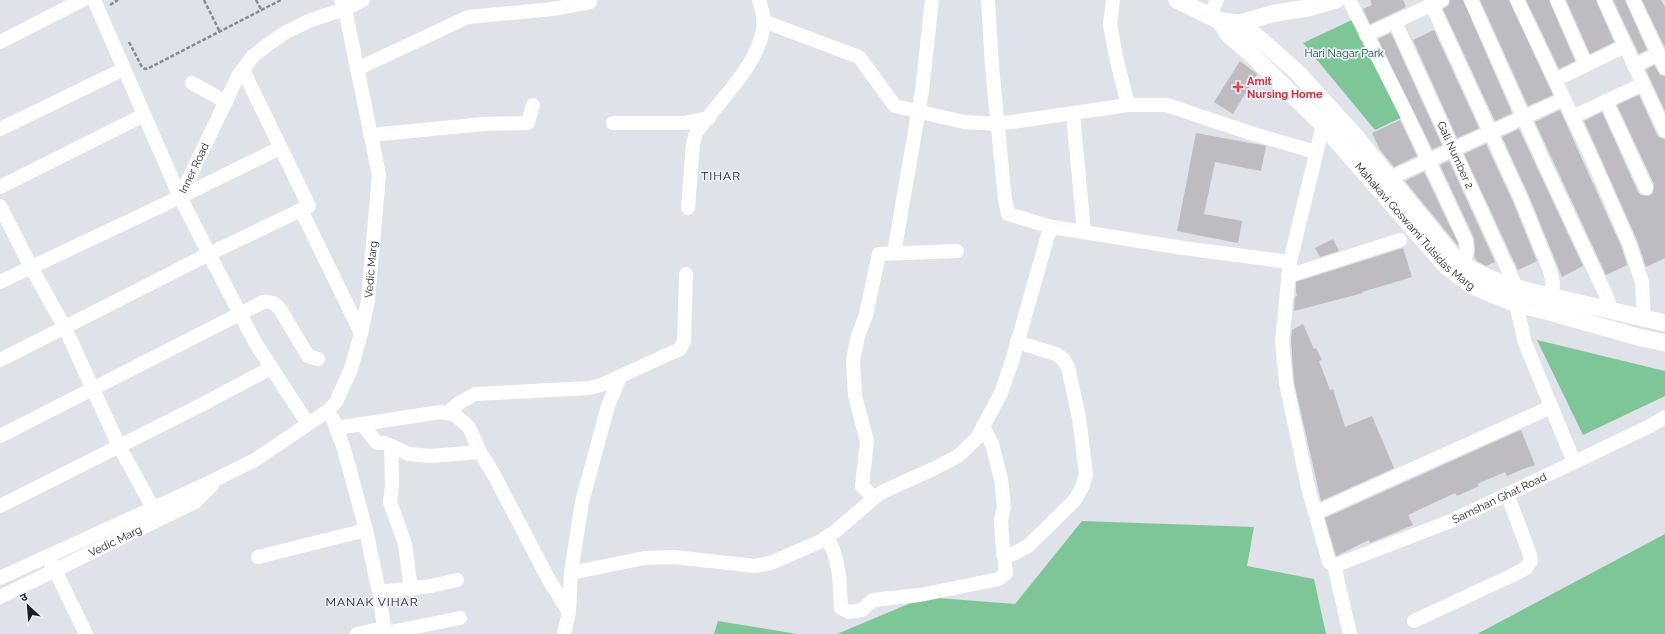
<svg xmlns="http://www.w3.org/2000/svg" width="1665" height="634" font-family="Raleway,'Noto Sans Devanagari',sans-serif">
<rect width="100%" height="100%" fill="#dfe2e9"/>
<path fill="#7ec698" d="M1354,19L1407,115L1375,130L1303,43Z
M1537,340L1665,371V396L1583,435Z
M1082,521L1254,527L1247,566L1314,579L1326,634H837L925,597L1015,604Z
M1665,534V634H1477Z
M718,621L798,634H714Z"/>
<path fill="#bebbc1" d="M1370,0H1403L1406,7L1370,24L1363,9L1372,5Z
M1450,0H1463L1512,113L1495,121L1443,9L1449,5Z
M1480,0H1509L1553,95L1528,106Z
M1526,0H1549L1575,61L1559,69Z
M1566,0H1596L1614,42L1590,54Z
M1613,0H1625L1647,50L1639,54Z
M1642,0H1661L1665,7V48Z
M1434,30L1479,128L1457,138L1413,40Z
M1391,33L1442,145L1432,149L1378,39Z
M1240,61L1257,74L1233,114L1214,102Z
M1654,65L1660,75L1665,76V111L1646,70Z
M1639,95L1657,135L1660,138L1665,139V258L1646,267L1637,240L1584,121L1602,112L1638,192L1641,195L1649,196L1653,193L1654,184L1617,105Z
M1560,110L1621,246L1627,265L1606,275L1535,122Z
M1400,120L1417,156L1394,167L1380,150L1372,133Z
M1519,129L1583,266L1562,277L1529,196L1502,137Z
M1196,133L1266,146L1261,171L1215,162L1204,214L1242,221L1238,243L1177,231Z
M1486,144L1513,202L1537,261L1518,270L1464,154Z
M1449,161L1495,262L1486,266L1477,261L1474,256L1475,250L1474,238L1440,165Z
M1424,172L1458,243V246L1405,181Z
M1333,239L1339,251L1320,257L1315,248Z
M1403,248L1412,277L1362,292L1363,293L1294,311L1295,297L1297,296L1296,291V282Z
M1303,324L1314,349L1316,348L1322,360L1319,361L1330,390L1333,389L1345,427L1372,416L1394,468L1321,501L1294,382L1291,339L1292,330Z
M1521,430L1535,465L1523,469L1507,476L1505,472L1477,484L1479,486L1457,496L1455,493L1408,515L1413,525L1370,543L1369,540L1336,556L1325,518Z"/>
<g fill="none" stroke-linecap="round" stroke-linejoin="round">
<path stroke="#888a8f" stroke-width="2.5" stroke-dasharray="4 2" stroke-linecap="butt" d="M204,0L220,32
M256,0L262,11
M110,5L118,0
M129,42L142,67L145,69L149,68L281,0"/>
<g stroke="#fff" stroke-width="14">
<path d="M94,0L180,197L209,254L256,344L308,424"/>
<path d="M1113,0L1110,24L1116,57L1128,105"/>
<path d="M1349,0L1407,115L1466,241L1467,251L1463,264"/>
<path d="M1471,0L1545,165L1606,295L1611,310"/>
<path d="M1517,0L1590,154L1629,243L1642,282L1644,318"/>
<path d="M1604,0L1665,131"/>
<path d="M1633,0L1665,68"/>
<path d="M1432,5L1521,199L1549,268C1552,277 1555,287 1551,296"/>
<path d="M1210,16L1217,0"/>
<path d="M763,21L859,57L895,106L964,122L998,124L1128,105H1167L1250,133L1316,152"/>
<path id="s1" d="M1395,22L1516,287"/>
<path d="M1366,35L1442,0"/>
<path d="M0,42L82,0"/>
<path d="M1586,65L1625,46"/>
<path d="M1634,66L1658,54"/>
<path d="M357,69L468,17L553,9L590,2"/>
<path d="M1555,80L1586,65L1557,0"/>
<path d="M192,83L226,102"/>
<path d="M1606,101L1646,188"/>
<path d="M1073,114L1084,232"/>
<path d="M1572,117L1643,84"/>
<path d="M613,123H684L709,118"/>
<path id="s2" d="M1323,125L1290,262L1282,341L1286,383L1308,487L1329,562L1334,565L1339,564L1451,521L1650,426L1665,417"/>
<path d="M0,129L124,69"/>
<path d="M370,135L484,124L528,123L533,105"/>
<path d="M1390,178L1564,99"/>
<path d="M0,187L144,115"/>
<path id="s3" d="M180,197L238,76L253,56L270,43L286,32L311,20L345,9L363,0"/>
<path d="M0,206L31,267L65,328L119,446L153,508"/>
<path d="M688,208L693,144L696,133C718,101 755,70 763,30C765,20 762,10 759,0"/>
<path d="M301,210L361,333"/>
<path d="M1052,227L1183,248L1290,262"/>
<path d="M894,253L922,91L932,0"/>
<path d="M1288,276L1400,240"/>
<path d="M0,282L180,197L280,148"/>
<path d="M1516,304L1525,343L1574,462"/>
<path d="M0,360L209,254L309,206L243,70"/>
<path d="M448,413L459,403L475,394L589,388L601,385L680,349L684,341L686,274"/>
<path d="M333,419L344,449L366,530L379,592L385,634"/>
<path d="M362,424L377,443H385L391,446L392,485L390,502L405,544L411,589"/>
<path d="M336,428L441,412L455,415L469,427L480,452L494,475L549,580L569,612L564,634"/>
<path d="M0,436L263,302C271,301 275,303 280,309L308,356L318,359"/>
<path d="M391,446L409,454L430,456L480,452"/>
<path d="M874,498L862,486L867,441L855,396L853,360L858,336L866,315L879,254L957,251"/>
<path d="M0,506L201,405L271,368"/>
<path d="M1315,513L1551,407"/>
<path d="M827,537L834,552L839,574L841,608L849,612L862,610L873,600L920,595L999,579L1006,573L1002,540L1001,520L1004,507L1001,479L992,444L983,426"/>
<path d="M1003,554H1013L1028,546L1075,500L1083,485L1086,474L1079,418L1068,367L1063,359L1056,354L1017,342"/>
<path d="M258,557L366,530"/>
<path d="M51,562L86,634"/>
<path d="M1334,565L1350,634"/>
<path d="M571,573L582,502L608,406L620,377"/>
<path id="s4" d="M0,578L204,485L255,460L329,410L336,402L351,369L361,333L368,300L379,175L345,9L341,0"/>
<path d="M379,592L431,586L457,580"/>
<path id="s5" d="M0,597L195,502L212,485"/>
<path d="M569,612L571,573L644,558L674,557L755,566L771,563L821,541L837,530L874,498L884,491L933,469L958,456L977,438L1001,393L1013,358L1048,235L1052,227L1008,214L1005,200L992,66L988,0"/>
<path d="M1414,621L1513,575L1526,568L1531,561L1529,552L1507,494"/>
<path d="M385,633L460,618"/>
<path d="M357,634L384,628"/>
</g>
<g stroke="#fff" stroke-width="17">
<path d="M1177,0L1220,21L1240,23L1262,41L1297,72L1357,138L1453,256C1486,285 1534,292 1575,302C1605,309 1635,316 1665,323"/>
<path id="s6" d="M1220,21L1230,36L1249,52L1323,125L1446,266L1472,286L1516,304L1546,311L1638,337L1665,343"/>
<path d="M1240,23L1275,13L1308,8L1336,0"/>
</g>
</g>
<path fill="#e0444e" stroke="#eceff6" stroke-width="1.5" d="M1236 81h4v4h4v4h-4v4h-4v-4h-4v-4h4z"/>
<g text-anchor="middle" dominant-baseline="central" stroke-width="3.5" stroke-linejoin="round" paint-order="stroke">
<g font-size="11" fill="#1c5736" stroke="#eceff6">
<text x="1344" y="53">Hari Nagar Park</text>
</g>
<g font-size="11" font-weight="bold" fill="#be3a42" stroke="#eceff6" text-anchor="start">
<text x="1247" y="81">Amit<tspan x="1247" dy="13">Nursing Home</tspan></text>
</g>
<g font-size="11" fill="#1d1e20" stroke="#eceff6">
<text stroke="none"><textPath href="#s1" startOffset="146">Gali Number 2</textPath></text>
<text stroke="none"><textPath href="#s3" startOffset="32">Inner Road</textPath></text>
<text stroke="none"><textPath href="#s6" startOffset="284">Mahakavi Goswami Tulsidas Marg</textPath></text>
<text stroke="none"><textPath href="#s4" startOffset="519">Vedic Marg</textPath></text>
<text stroke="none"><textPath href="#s2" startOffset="631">Samshan Ghat Road</textPath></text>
<text stroke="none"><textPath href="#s5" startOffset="128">Vedic Marg</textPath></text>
</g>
<g font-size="12" letter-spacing="1" fill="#1d1e20" stroke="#eceff6">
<text x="721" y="176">TIHAR</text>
<text x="372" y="602">MANAK VIHAR</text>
</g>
</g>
<g transform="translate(28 606) rotate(334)" stroke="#eceff6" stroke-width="3" paint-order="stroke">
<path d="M0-3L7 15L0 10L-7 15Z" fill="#1d1e20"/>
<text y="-6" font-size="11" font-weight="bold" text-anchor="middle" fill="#1d1e20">उ</text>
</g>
</svg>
